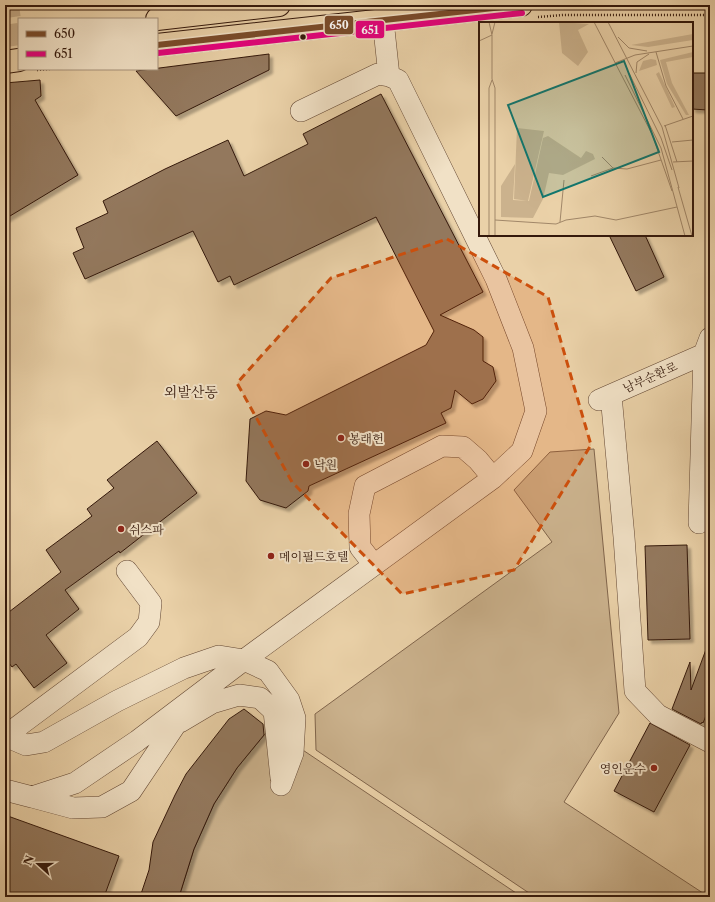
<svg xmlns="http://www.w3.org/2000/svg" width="715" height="902" font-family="'Libre Caslon Text','Noto Serif KR',serif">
<defs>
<filter id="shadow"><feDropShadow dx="3.5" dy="3.5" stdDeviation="1" flood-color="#0004"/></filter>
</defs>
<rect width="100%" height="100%" fill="#ead1a8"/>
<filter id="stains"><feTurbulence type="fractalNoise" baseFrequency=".005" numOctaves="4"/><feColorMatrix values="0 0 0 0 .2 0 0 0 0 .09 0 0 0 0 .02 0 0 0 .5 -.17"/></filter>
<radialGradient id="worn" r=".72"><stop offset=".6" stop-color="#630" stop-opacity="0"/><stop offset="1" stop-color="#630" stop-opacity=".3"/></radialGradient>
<path fill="#cbb28d" stroke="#80654c" d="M594,449L619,713L564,802L709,897H535L316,750L315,714L552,542L514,490L550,452Z
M270,728L522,897H179L194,849L214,804L237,768Z"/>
<path fill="#93785d" stroke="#34180b" filter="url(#shadow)" d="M269,54V70L176,116L136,71Z
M692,73H709L708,110L692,109Z
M40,80L41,96L35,100L78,175L5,219V83Z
M381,94L483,292L440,315L474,330L483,337V361L493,367L496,381L483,399L472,404L455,390L451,408L441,413L446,423L309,486L308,491L286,508L260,500L246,481L250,419L266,411L286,415L426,345L434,331L376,217L234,285L230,276L218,282L193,231L85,279L73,253L84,248L76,228L108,213L103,201L165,169L228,140L244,176L308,144L303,134Z
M609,235H645L664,277L636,291Z
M157,441L197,493L120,553L119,551L65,590L79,609L46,635L67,663L34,688L16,664L12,667L5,658V615L61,572L46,550L92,516L87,509L114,488L107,480Z
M687,545L690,639L648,640L645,546Z
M708,644H710V706L703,723L702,722L701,724L672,709L690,662L691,690Z
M244,709L263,724L264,735L237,768L214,804L194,849L179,897H140L149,870L153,842L175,795L186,774L229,719Z
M650,723L690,745L654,812L614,791Z
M5,815L119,856L104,897H5Z"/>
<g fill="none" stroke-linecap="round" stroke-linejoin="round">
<path stroke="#c6ac89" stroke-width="22" stroke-dasharray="22 11" stroke-linecap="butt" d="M5,7L19,5
M5,36L19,34"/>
<defs>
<path id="minor" d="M383,20L389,76
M611,395L624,537L635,691L658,715L710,742
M599,400L704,354L710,338
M699,523L704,354
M374,565L360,547L359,514L365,486L442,446L463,447L478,460L493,478
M180,722L212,703L239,695L260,698L274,711L281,778
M5,736L26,745L44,742L117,701L184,668L219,656L244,660L268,671L289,700L295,718L293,753L281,785
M5,736L138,637L149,622L151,603L127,571
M5,790L32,797L75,783L137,741L244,660L493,478L522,451L536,411L523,348L496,279L398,80L389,76L378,74L301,111
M32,797L73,808L102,807L131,791L184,712"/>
<path id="major" d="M157,19L279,5
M157,45L521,5
M5,62L19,60"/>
</defs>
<use href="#minor" stroke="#624632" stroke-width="22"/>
<use href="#major" stroke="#34180b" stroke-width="24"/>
<path stroke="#34180b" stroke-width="2.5" stroke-dasharray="1 2" stroke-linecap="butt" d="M538,17L563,15H710
M37,70L50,69"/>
<use href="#minor" stroke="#f1e1c6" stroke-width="21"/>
<use href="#major" stroke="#ead1a8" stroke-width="22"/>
<defs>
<path id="bus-1" d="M157,45L521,5"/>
<path id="bus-2" d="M158,53L522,13"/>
</defs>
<use href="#bus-1" stroke="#f1e1c6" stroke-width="9"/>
<use href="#bus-2" stroke="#f1e1c6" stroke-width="9"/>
<use href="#bus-1" stroke="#7a4b2a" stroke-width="6"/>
<use href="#bus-2" stroke="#e5007d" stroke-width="6"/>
</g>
<path fill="#cd4f0c" fill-opacity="0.2" stroke="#cd4f0c" stroke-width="3" stroke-dasharray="8 5" stroke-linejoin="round" d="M447,239L548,297L591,445L514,570L402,594L292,482L237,383L331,278Z"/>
<circle fill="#34180b" stroke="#f1e1c6" stroke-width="1.5" cx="303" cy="37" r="3.5"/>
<g fill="#8f2418" stroke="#f1e1c6" stroke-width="1.5">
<circle cx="341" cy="438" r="4"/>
<circle cx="306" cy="464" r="4"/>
<circle cx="121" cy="529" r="4"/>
<circle cx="271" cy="556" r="4"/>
<circle cx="654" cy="768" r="4"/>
</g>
<g text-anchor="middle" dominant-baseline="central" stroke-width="4" stroke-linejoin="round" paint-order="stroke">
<g font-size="12" fill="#34180b" stroke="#f1e1c6">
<text transform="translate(650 377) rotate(-24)">남부순환로</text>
</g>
<g font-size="12" fill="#34180b" stroke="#f1e1c6" text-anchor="start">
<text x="349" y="438">봉래헌</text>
<text x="314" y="464">낙원</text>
<text x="129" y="529">쉬스파</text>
<text x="279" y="556">메이필드호텔</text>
<text x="646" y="768" text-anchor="end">영인운수</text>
</g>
<g font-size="14" fill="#34180b" stroke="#f1e1c6">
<text x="191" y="392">외발산동</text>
</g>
</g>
<g transform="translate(479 22)">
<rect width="214" height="214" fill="#ead1a8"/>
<path d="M80,0L110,2L99,8L109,30L99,44L83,31ZM214,12V18L169,25L152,23ZM214,30V35L187,40L193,61L210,93H207L188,62L181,38ZM172,37L177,38L178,43L160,49L164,39ZM180,50L196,85L193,86L177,52ZM38,106L65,109L49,179L35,177ZM69,114L102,136L107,129L114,132L116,137L84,153L70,151L64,177L54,196L22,195V164L36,142L34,178L50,179L64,116Z" fill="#cbb28d"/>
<path fill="none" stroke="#a18769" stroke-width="1" d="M10,0L13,13V57L16,66V214M115,0L173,112L193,169M129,0L183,105L200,166M13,12L16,0M139,15L150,26L168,29M0,19L13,13M177,30L187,64L204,97M136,41L156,33L214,24M150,51L182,116L193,148M157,51L158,40L170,32M146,53L182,126L206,214M186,103L198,140M185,104L214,94M193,120L214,118M123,135L134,146L148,147L182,138M194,140L214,139M112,154L134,146M199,165L213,214M16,198L77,202L87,198L116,194L137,198L198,185M81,200L85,158M10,214V66L13,58"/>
<path fill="#0f766e" fill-opacity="0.15" stroke="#0f766e" stroke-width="2" d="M145,39L180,130L64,175L29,83Z"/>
<rect width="214" height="214" fill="none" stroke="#34180b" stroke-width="2"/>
</g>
<g stroke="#f1e1c6" stroke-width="1.5">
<rect x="324" y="15" width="30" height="20" rx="4" fill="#7a4b2a"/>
<rect x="355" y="20" width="30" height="19" rx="4" fill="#e5007d"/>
</g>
<g font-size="11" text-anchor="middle" font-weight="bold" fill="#fff">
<text x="339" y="29">650</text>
<text x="370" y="34">651</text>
</g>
<rect width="715" height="902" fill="none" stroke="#ead1a8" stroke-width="20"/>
<rect x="6" y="6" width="703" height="890" fill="none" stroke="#34180b" stroke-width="2"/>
<rect x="10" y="10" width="695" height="882" fill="none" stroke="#34180b"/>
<rect x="18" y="18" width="140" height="52" fill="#f1e1c6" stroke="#a5917b"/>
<rect x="26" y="31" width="20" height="6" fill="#7a4b2a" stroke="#a5917b"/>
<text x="54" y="38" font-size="12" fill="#34180b">650</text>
<rect x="26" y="51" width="20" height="6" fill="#e5007d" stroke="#a5917b"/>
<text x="54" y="58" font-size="12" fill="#34180b">651</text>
<g transform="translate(38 864) rotate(291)" stroke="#f1e1c6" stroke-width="3" paint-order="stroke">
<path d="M0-3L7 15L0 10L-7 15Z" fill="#34180b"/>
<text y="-6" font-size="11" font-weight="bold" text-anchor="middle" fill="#34180b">N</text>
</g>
<rect width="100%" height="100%" filter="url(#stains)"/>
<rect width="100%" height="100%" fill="url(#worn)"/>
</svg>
